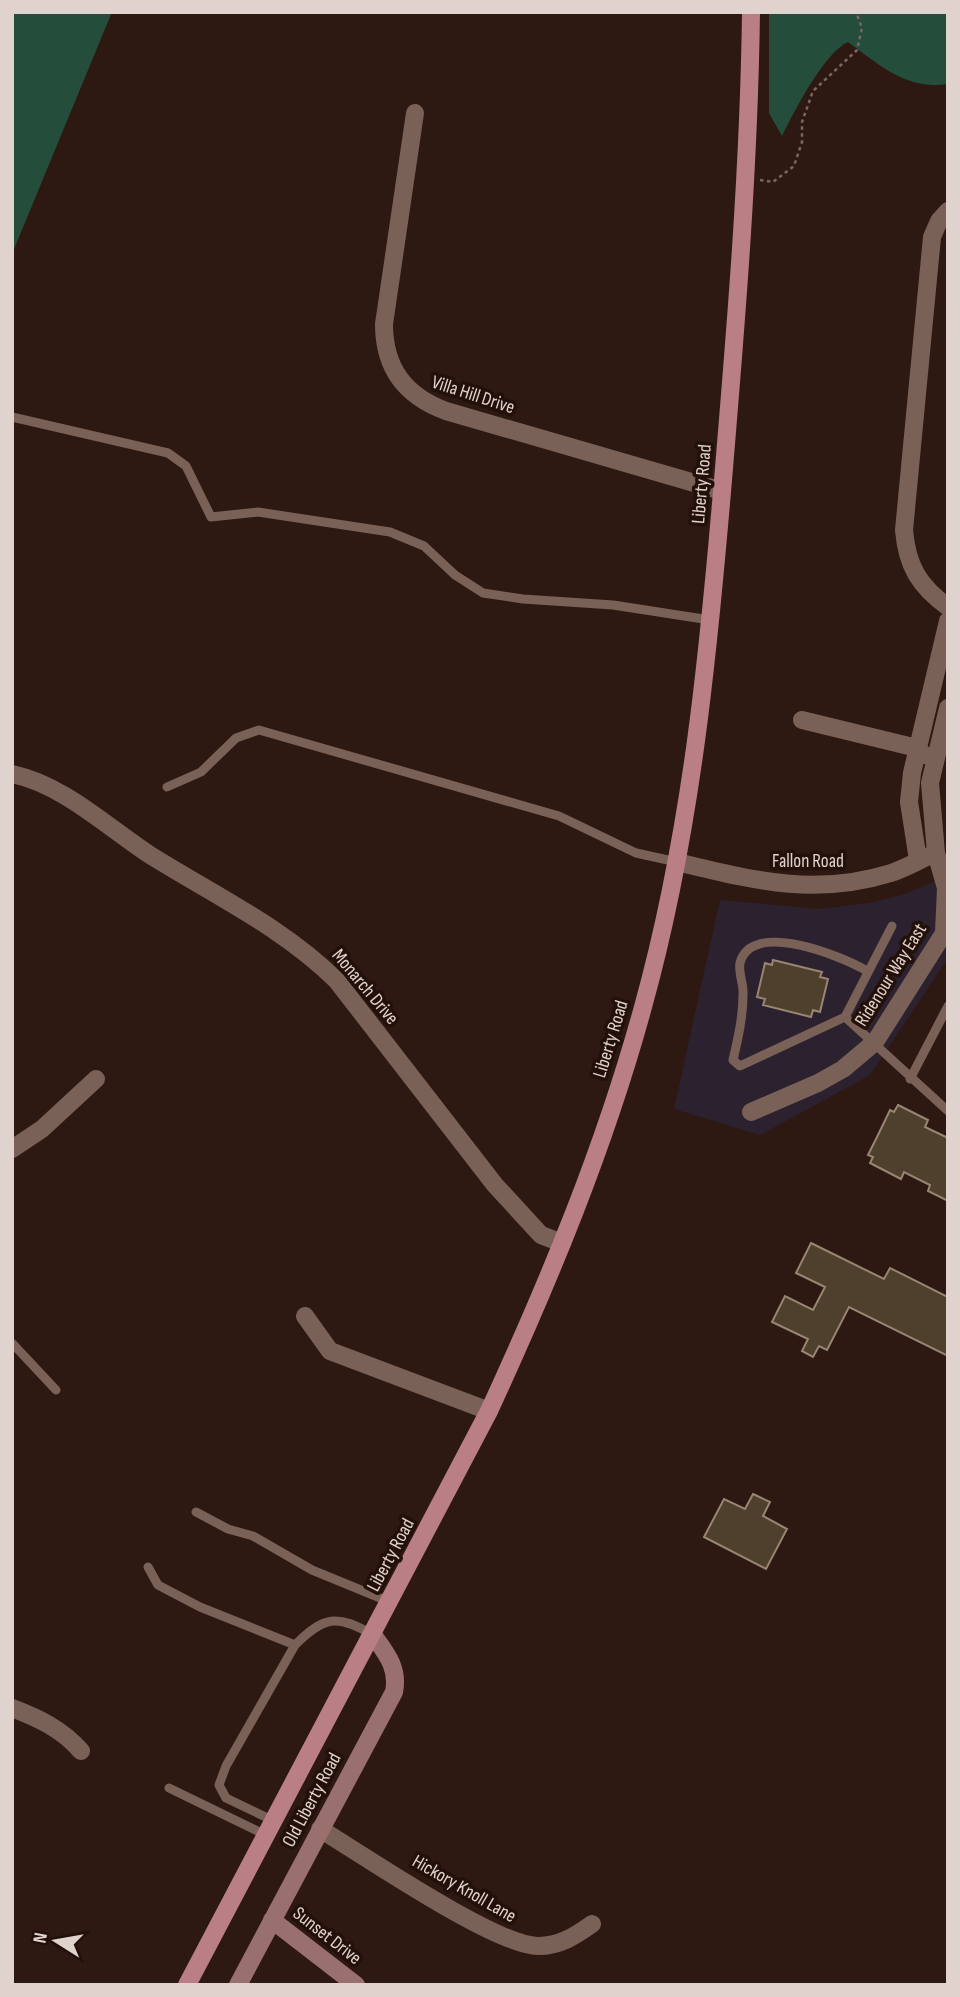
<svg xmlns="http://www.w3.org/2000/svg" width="960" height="1997" font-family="'Sofia Sans Condensed',sans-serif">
<rect width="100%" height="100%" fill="#2d1911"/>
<path fill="#2c212f" d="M948,876V958L870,1075L760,1135L674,1109L720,900L819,909L869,903L905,894Z"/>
<path fill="#244d3c" d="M12,12H112L12,254Z
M769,12H948V84C905,90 880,65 848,42C824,53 795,110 782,136L769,113Z"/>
<path fill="#4f3f2d" stroke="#988572" stroke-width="2" d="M773,960L822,972L820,977L828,979L820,1012L813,1010L811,1017L763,1005L765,999L757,997L765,963L772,965Z
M898,1105L928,1120L925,1127L948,1138V1201L928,1191L930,1185L904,1172L901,1179L870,1163L873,1157L868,1155L878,1135L890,1110L894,1112Z
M811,1243L884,1279L890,1268L948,1297V1356L849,1307L827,1350L819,1346L813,1357L802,1351L808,1339L772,1322L785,1296L813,1310L825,1287L796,1273Z
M753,1494L770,1502L763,1516L787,1529L766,1569L704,1537L724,1499L745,1509Z"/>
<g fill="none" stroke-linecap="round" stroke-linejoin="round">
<path stroke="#796760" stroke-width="2.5" stroke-dasharray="3.5 3.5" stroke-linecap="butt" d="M760,180L773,182L794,166L802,142V122L813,91L857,50L862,28L856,12"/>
<path stroke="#7a6157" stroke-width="9" d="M12,417L168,453L186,466L211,517L258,512L390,532L424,546L455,575L483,593L523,599L613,605L710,620
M167,787L201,772L236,738L259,730L559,816L636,853L677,862
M867,971C842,956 751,919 740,963C738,972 744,985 743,995C743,1017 738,1038 733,1060L740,1066L845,1017L892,926
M845,1017L948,1111
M910,1079L948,1006
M12,1343L56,1390
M196,1512L228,1529L253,1536L312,1570L390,1602
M148,1567L158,1585L200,1607L295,1645C324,1616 337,1614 373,1635
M169,1788L266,1835
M274,1821L226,1798L219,1785L226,1766L295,1645"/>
<path stroke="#7a6157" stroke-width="18" d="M415,113L384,324C384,368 405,396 446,411L722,491
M948,211L939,221L932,237L904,530C907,566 919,586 948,607
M802,720L917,748L924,755
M12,774C64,785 107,827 150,855C214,895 284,928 337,981L495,1185L541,1235L562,1243
M918,860L909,802L912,773L948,621
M677,862C753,880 814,897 891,873C906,868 921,859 936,853
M751,1112L818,1083L843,1069L875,1042L944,933L946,888L936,853L930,783L948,708
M12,1149L42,1129L96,1079
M305,1316L330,1351L489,1411
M12,1708C38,1718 62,1729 81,1751
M320,1829C363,1855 496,1946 538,1946C560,1946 575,1936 592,1924"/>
<path stroke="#9a706e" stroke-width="18" d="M272,1920L356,1985
M238,1985L394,1692C399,1668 386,1653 373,1635"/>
<path stroke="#ba7e85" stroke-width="18" d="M187,1985L489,1411C549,1281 605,1146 643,1007C691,834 708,658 723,480C736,324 749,169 751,12"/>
</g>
<g text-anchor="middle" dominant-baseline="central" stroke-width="7" stroke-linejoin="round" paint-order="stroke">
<g font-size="19" fill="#e0d2cc" stroke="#231008">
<text transform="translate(473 395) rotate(18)">Villa Hill Drive</text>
<text transform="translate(702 484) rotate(-85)">Liberty Road</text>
<text x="808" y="861">Fallon Road</text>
<text transform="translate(891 975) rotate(-58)">Ridenour Way East</text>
<text transform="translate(365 987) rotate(50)">Monarch Drive</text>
<text transform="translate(611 1039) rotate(-73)">Liberty Road</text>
<text transform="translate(391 1555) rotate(-62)">Liberty Road</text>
<text transform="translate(312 1800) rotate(-62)">Old Liberty Road</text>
<text transform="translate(464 1889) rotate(30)">Hickory Knoll Lane</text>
<text transform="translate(327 1936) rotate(38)">Sunset Drive</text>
</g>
</g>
<rect width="960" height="1997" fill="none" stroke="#e0d2cc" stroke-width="28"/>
<g transform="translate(56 1941) rotate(281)" stroke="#231008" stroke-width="5" paint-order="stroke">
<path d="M0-5L12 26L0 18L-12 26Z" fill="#e0d2cc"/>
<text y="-10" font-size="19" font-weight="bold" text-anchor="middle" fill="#e0d2cc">N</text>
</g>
</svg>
